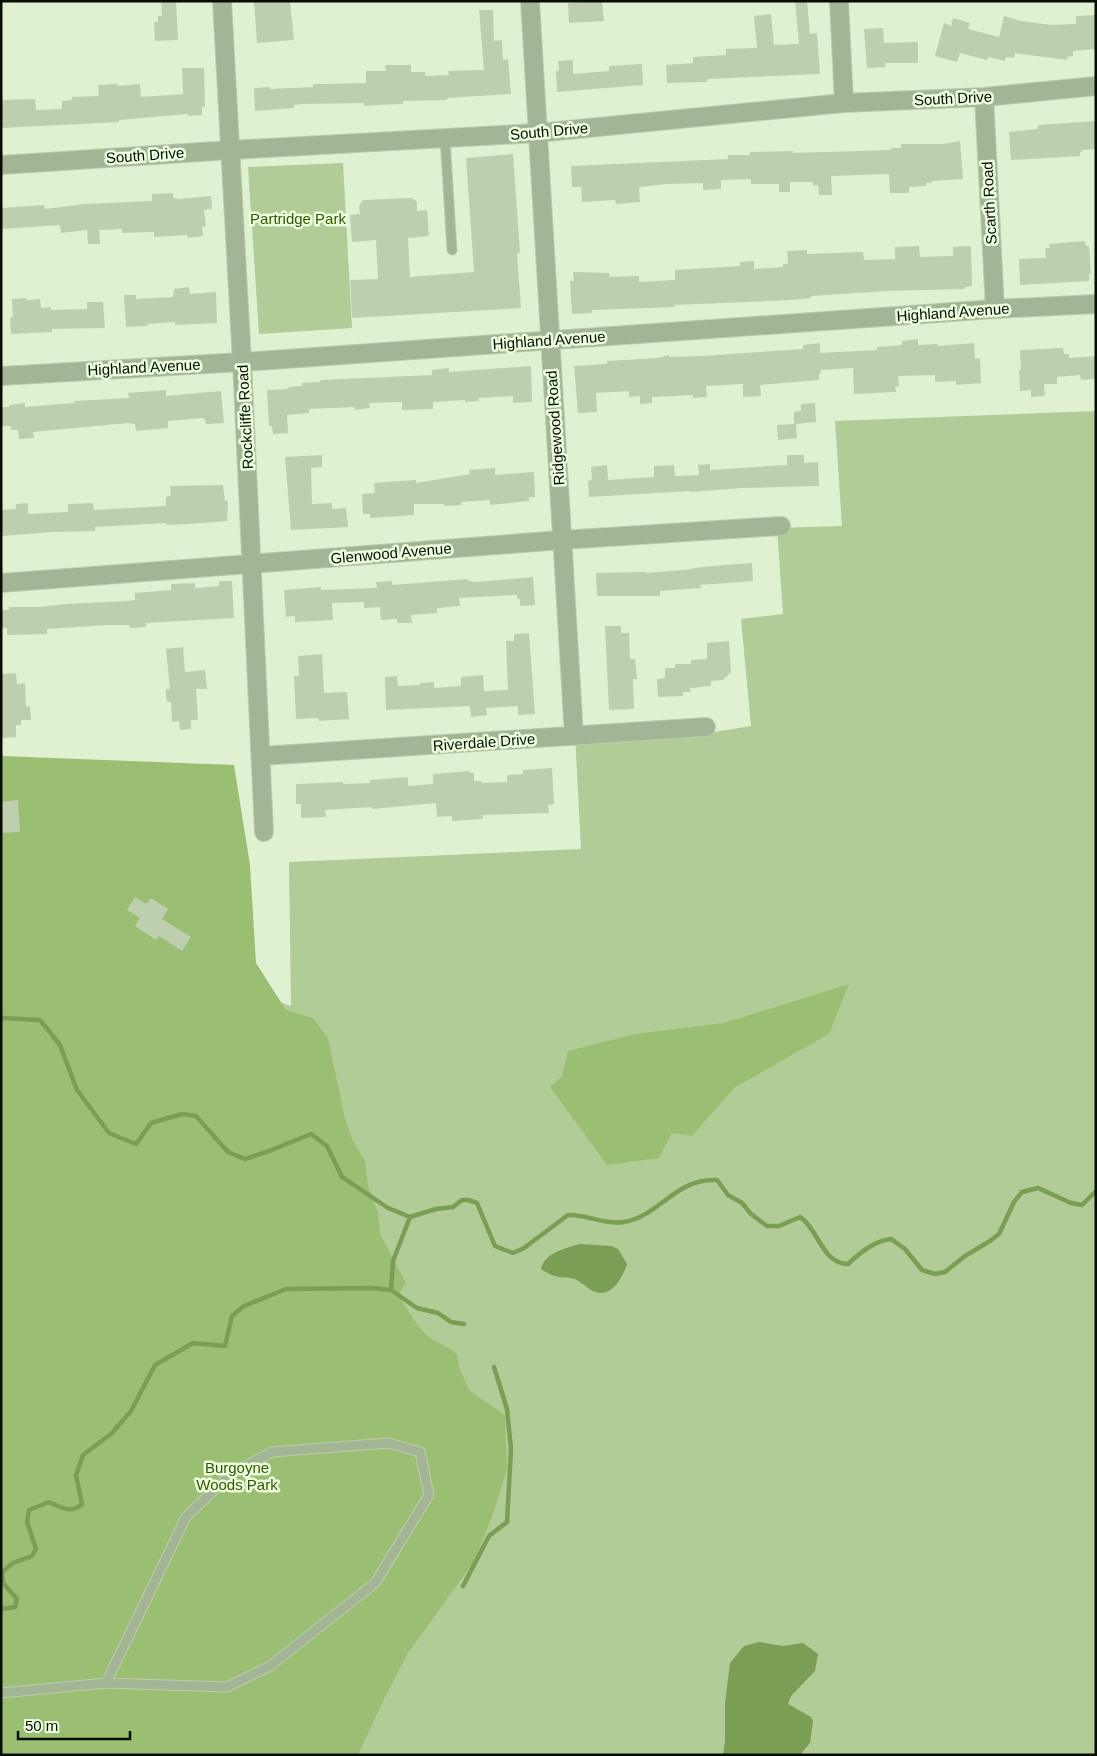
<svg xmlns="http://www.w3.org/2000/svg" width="1097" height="1756" font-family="Helvetica,sans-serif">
<rect width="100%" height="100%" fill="#e0f1d1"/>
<path fill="#b1cc97" d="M343,163L352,328L259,334L248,167Z
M1096,411V1755H1V841L186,972L291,1006L289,862L581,849L575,735L708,733L751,726L741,619L783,614L777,528L842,526L835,421Z"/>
<path fill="#9abf73" d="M1,756L234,765L250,865L256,963L286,1010L313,1018L328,1038L345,1118L352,1139L365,1161L368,1186L378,1213L380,1234L406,1283L398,1295C408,1310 418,1330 433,1340C442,1345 450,1348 457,1354L459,1367L469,1390L505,1415L507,1469L494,1511L475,1560L408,1653L385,1697L358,1755H1Z
M849,984L829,1034L734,1088L692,1136L672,1133L659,1158L607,1165L550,1087L562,1076L568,1051L635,1034L724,1023Z"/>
<path fill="#7a9e53" d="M580,1244L611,1246L618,1249L627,1264C622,1279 610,1301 591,1290C586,1287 581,1282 575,1279C570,1277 564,1278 559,1277C553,1276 547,1273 541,1269C544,1253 566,1248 580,1244Z
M759,1642L783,1646L803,1643L818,1654L815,1671L791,1696L788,1704L811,1717L813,1721L810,1743L800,1755H723L725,1742V1704L730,1663L744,1646Z"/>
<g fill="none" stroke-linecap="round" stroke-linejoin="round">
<path stroke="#7a9e53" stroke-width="4.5" d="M1,1018L40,1020L60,1045L77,1090L109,1133L136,1144L151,1123L182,1114L196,1116L228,1152L245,1159L269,1151L311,1134L327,1146L342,1177L388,1208L410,1217L436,1209L453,1207L462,1200H468L477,1203L495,1246L513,1253L524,1248L568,1215C586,1214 604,1225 624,1222C660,1216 675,1178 717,1180L728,1195L742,1203L751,1214L767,1226H779L800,1217C818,1228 822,1264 848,1264C861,1252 874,1241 891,1239L905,1249L922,1270L935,1274L945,1272L965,1256L990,1241L999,1234L1014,1202L1022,1192L1038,1188L1071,1203L1082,1205L1096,1191
M391,1290L417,1308L438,1313L451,1322L464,1324
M463,1586L489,1536L507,1522L511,1449L507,1409L494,1367
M1,1609L15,1607L17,1599L3,1583L2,1572L13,1563L32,1556L36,1549L27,1522L29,1510L49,1502C62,1508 71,1514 82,1504L76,1475L83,1455L111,1434L131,1411L155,1365L193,1343L225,1346L232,1316L244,1306L286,1289L371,1288L391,1290L393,1261L410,1217"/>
</g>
<path fill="#becfb0" d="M161,1H176L178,40L155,41L154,22H158V16H162Z
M254,1H290L294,40L257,43Z
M602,1L604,21L569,23L568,3Z
M795,1H807L810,34L817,33L820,74L707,79V82L667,83L666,65L693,63V57L726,55V49L757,48L754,16L771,14L774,45L799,44Z
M479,10H493L494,41L502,40L503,60L508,59L511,94L447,98V100L403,101V104L378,105L364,106V103L302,104L294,105V108L255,111L254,88L270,87V89L313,87V84H322L366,83V71H386L385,65H411V72H425L426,76L449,75L448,71L484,70Z
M1096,15V49L1073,51V56L1067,57V60L1015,53L1014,58L1006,57L1005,61L988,57L987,60L960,53L957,62L935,56L944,23L951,26L953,18L970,23L968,29L999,37L1004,16L1021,21L1051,25L1076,24V16Z
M883,28L884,43L918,42V63H885L886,67L867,68L864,29Z
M573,60V74L609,71V66L642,64L643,85L557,92L556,71H559L558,61Z
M182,68H204L205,107H202V115L188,116V114L119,120V122L1,128V100L35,99L36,110L62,109V101L72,100V97L99,96L98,85L118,84V86L140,84L141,97L183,94Z
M1096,121V149L1082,150V152H1080V156L1011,160L1009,132L1038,129V125Z
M960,141L963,179L932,181V183H926V186L909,187V193H890L889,174L831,176L832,195H819L818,185L813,186V182H790V192H779V184H751V179L721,180V189L703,190V183L667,184L639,187L640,202L616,204L615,200L582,202L581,187H572L571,166L728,159V155H750V152L793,151V153L891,150V148H901V144H943Z
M513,154L520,253L517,254L521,308L352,318L350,280L378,279L376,240L352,242L350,215L360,214L359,206L363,200L412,198L417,202V211L427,210L429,236L408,238L410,277L474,272L466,158Z
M173,193V198L180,199L211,196L212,209L204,210L206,226L202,227L203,236L188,238L187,235L154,237V232L122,233V229L99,230L100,244H88L87,230L61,233L60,225L1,229V208L44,205L45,209L85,204L152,201V194Z
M1085,241L1086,246H1089L1091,274H1089V281L1020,285L1019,259L1046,258L1045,248H1050L1049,244Z
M919,246L920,257L953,256V247L971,246L972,286L965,287V289L886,291L811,296V298L792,300L674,305L675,307L592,310V313L572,314L570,281H574L573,272L609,273L610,277L639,276V282L675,280V270L740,266V262L754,261V269L783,267V264H788L787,251L807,250V254L863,252L864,260L895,259V247Z
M189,287L190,294L216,292L217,323L175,325V322L147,324L148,326L126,327L124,295H136V299L173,297L174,289Z
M26,298V300L40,299L41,308L51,307V310L87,309V302H103L105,328L52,329V332L11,334L10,318L13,317L12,299Z
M918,339V345H920L938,344V346L974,343L975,359L980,358L981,383L956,385V381L935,382V375L898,376L899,386L895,387L896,392L854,394L853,368L821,370V373L819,374V380L760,385L761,396L743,397V384L706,386L707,397L693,398V395L652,397V403L640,404V396L629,397V391L596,393L597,412L578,413L574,366L607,364V361L658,358L669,355V357L703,356L803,349V345L820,343V353L877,350V347L902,345V341Z
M1063,348L1064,354H1069V358L1096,356V379L1081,380L1080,375L1057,377V384H1044L1045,396L1031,397V390L1020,391L1019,370L1021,369L1020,350Z
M531,366L532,402L513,403V396L478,398L479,401L465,402V400L433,402V409L402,410V402L369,403L370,408L355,410L354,407L309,409V413L287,415L288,433L273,434L272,426H269L267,390L289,389L288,387L302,386V383L320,382V380L432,375V370L449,368V372Z
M166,390V396L221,391L224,423L206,424L205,419L202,418L168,421V428L136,431L135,424L128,423L33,432L34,438L19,439L18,430H11L10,426H1V407H9V405L25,403V407L74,403V401L129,398L128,393Z
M815,403L816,422L794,424V412L801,411V404Z
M796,424L797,438L778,440L777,425Z
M322,455V467L311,468L312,504L332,503V509L346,508L348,527L291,530L285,457Z
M787,455H804V463L818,462L819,486L743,488L690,492V491L589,497L588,481L592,480L591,467L607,465L608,480L654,477V466L674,465L675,476L699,475L698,465L710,464V470L787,465Z
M495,468V475L534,472L535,497H529V501L490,505V500L461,502L462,505L444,506V504H414V515L370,518V514H363L362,494L375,493L374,483L416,480V483L470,474L469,470Z
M223,485L225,501H228L227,521L203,523L167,525L166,523L95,527V531L53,532L1,536V510L16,509V504L28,503V514L68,512V504L93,503L94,510L166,506V497L171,496L170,486Z
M752,563L753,581L700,585L701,588L660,591V596H597L596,573L646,572V573L693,569V568L724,565Z
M533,577L535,605L520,606V599H517V595L459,598L460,606L437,608V613L411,615L412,623H397V619L381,620L380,607L364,608V602L332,603L333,620L295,622V616L286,617L284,590L321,587V590L377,588L376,582L392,581V585L468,579V581L477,582Z
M219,581H232L234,618L146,623V627L130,628L129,625H108L47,629V634L7,635V628H1V610H9V607H40L65,604L128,601L135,600V593L171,590V584L195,583V588L219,586Z
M605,626H621V633H629L630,659H635L637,679H633L634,709L609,710Z
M529,633L535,714L518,715V706L486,708L487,715L471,717L470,706L386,710L385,677L397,676L398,686L421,685L420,683L434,682V688L461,686V677L483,675L484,691L508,690L506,641H514V634Z
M729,641L731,672L723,680L711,681V686L690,688L691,692H683V696L658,697L657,679L665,678V668H675V664H691V660L707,659V643Z
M183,647L185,672L205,670L207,689H196L198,720H191V729L180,730L179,721L172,722L171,702H167L166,696V689H170L166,649Z
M322,654L324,693L347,692L349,719L319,721L318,718L296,719L294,676H299L298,656Z
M16,673L17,684L25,683L26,707L30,706L31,720H21V725H16V737L1,738V674Z
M552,768L554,804L548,805L549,813L482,815L483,819L452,821V816L437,817L436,803L372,809L371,807L325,810L326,817L301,818V804H296V784L343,782V784L370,783V780L408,777V786L433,784V774L470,771V773H474V781H481L482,783L507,782V775L523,774V770Z
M18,800L20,832L1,833V802Z
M135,897L146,904L151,898L168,909L162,919L191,937L182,951L159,936L156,940L135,926L140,918L127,910Z"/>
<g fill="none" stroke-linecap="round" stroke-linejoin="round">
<defs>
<path id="lane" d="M445,138L452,250
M1,1693L106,1683L227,1687L270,1666L375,1583L429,1495L420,1452L388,1443L272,1452L232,1473L186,1517L106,1683"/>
<path id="street" d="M222,1L242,362L264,832
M530,1L574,736
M839,1L844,103
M984,97L995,309
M1,165L231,150L537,133L844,103L984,97L1096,86
M1,376L242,362L995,309L1096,304
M1,583L562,540L781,526
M261,756L706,727"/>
</defs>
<use href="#lane" stroke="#bdcdb0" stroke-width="11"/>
<use href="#street" stroke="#bdcdb0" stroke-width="20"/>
<use href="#lane" stroke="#a4b595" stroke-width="9"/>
<use href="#street" stroke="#a4b595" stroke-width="18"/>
</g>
<g text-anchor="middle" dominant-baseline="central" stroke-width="5" stroke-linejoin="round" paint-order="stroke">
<g font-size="15" fill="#080d04" stroke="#edfede">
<text transform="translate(953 98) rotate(-3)">South Drive</text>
<text transform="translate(549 131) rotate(-5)">South Drive</text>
<text transform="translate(145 155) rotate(-4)">South Drive</text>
<text transform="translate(989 203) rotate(-93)">Scarth Road</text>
<text transform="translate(953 312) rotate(-4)">Highland Avenue</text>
<text transform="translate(549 340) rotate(-4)">Highland Avenue</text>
<text transform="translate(144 367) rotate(-3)">Highland Avenue</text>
<text transform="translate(245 417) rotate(-93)">Rockcliffe Road</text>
<text transform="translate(555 428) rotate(-94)">Ridgewood Road</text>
<text transform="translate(391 553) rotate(-5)">Glenwood Avenue</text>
<text transform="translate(484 742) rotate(-4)">Riverdale Drive</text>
</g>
<g font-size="15" fill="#355600" stroke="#edfede">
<text x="298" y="218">Partridge Park</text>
<text x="237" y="1467">Burgoyne<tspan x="237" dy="17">Woods Park</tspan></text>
</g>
</g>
<rect width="1097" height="1756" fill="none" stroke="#080d04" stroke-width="5"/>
<path d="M18 1731v8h112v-8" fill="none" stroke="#080d04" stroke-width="2.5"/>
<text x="25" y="1731" font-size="15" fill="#080d04" stroke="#edfede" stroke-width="4" paint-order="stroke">50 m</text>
</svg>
